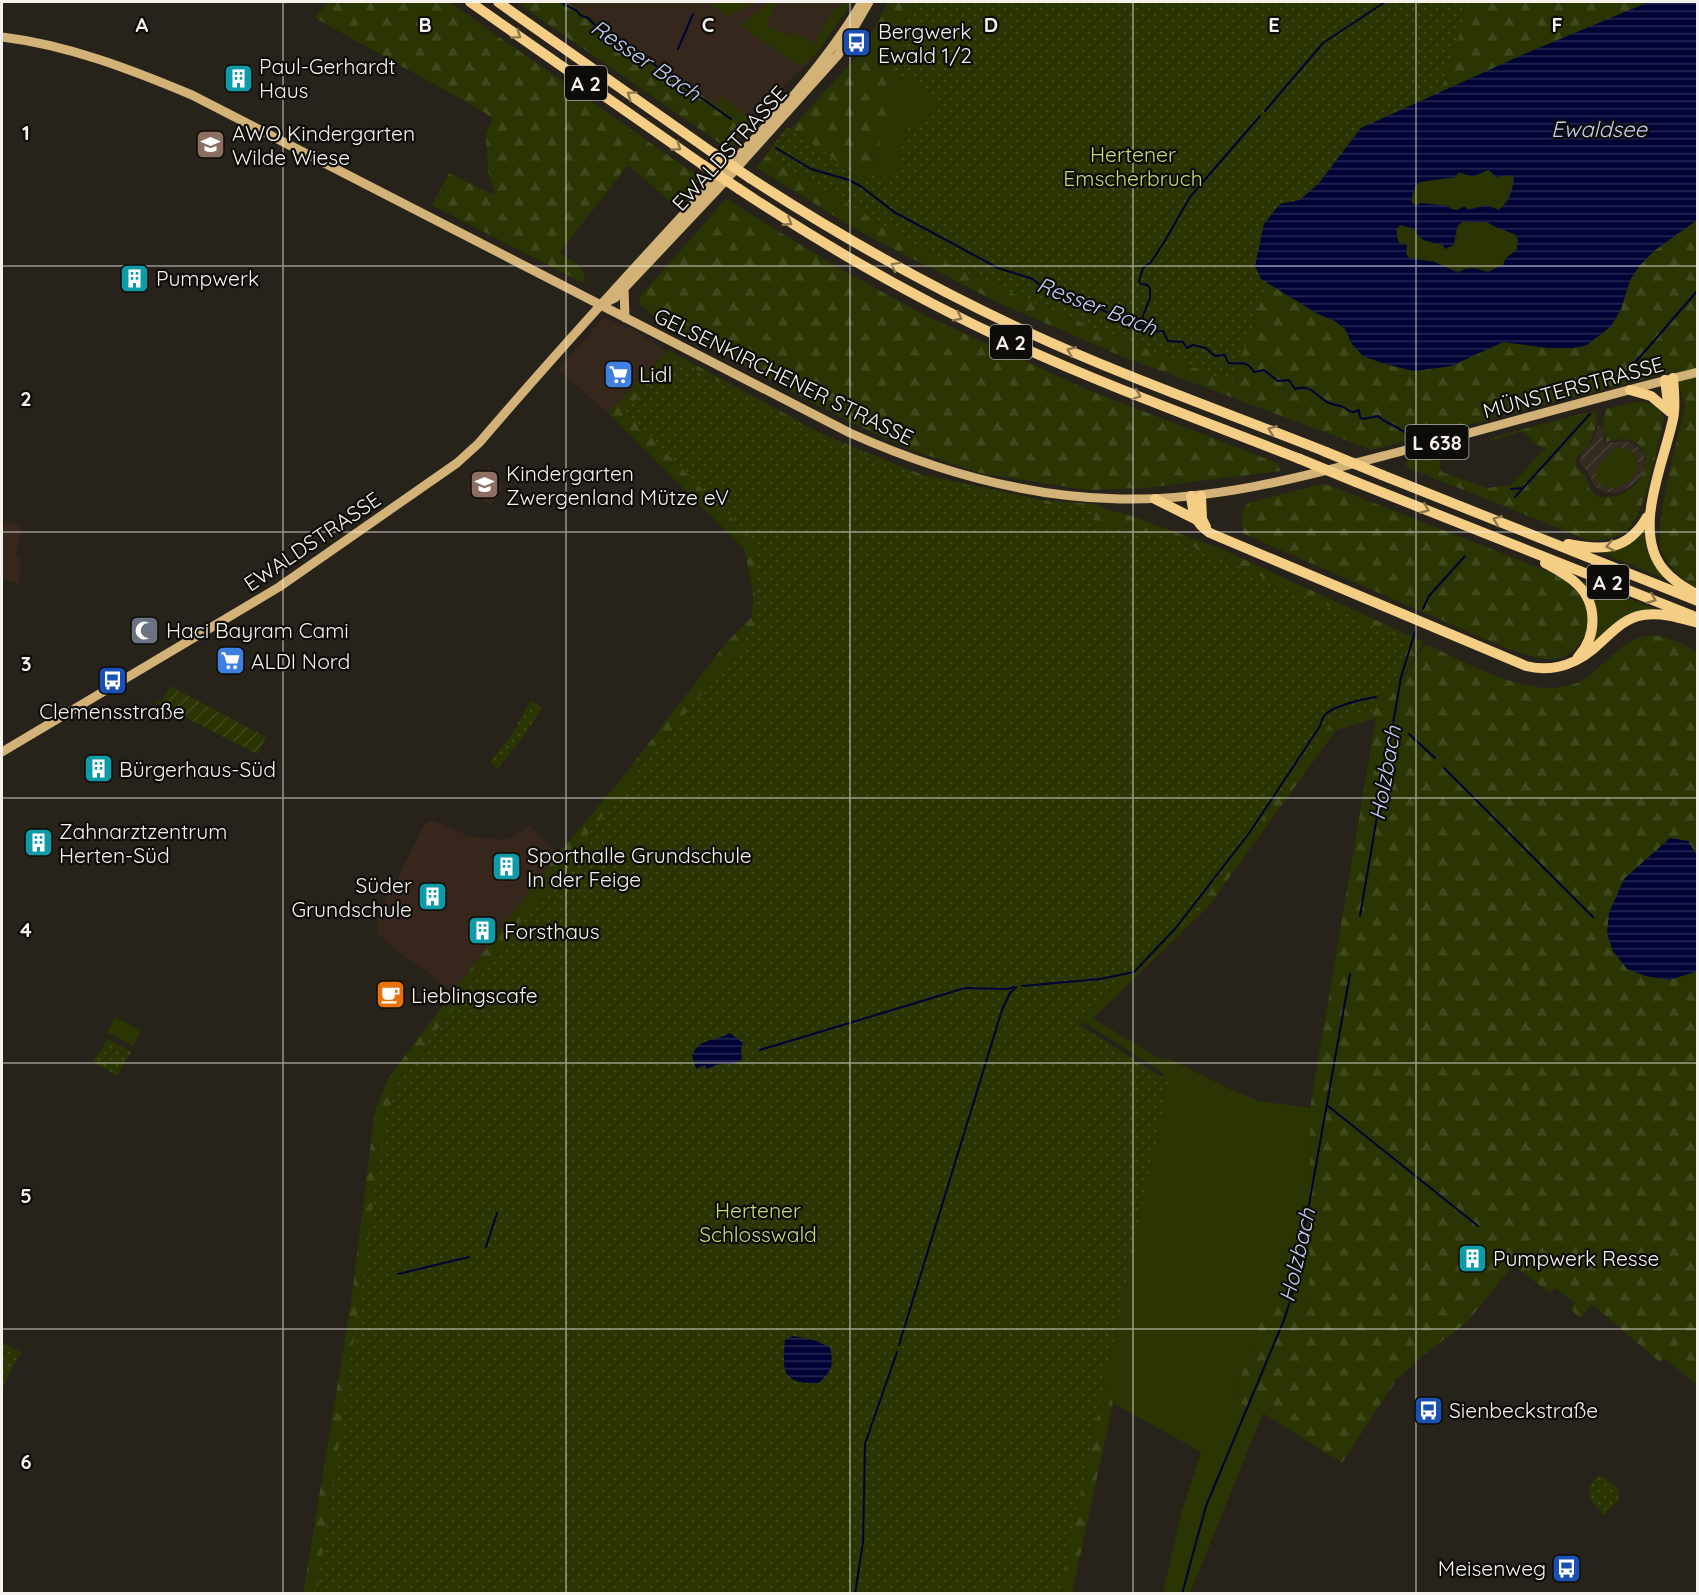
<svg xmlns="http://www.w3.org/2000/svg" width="1699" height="1595" font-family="Quicksand,sans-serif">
<defs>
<pattern id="industrial-furrows" width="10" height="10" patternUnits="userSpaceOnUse" patternTransform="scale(1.5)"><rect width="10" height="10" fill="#342c20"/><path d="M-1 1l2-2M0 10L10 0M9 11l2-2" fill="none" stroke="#484136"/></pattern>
<pattern id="forest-firs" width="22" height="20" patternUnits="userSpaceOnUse" patternTransform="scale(1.5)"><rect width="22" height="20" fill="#2a3503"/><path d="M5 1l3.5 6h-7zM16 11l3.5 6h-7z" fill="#3f491c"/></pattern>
<pattern id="park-dots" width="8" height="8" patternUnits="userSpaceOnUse" patternTransform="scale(1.5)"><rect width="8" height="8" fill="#2a3503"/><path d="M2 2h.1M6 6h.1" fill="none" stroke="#3f491c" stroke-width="1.8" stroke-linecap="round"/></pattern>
<pattern id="garden-furrows" width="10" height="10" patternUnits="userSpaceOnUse" patternTransform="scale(1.5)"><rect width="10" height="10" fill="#2a3503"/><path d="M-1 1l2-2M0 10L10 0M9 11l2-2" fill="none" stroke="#3f491c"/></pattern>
<pattern id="water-rules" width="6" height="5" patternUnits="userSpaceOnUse" patternTransform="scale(1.5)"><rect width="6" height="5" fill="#000336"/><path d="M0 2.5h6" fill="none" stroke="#262853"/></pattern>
</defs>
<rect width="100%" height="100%" fill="#27231b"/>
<path fill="#36271c" d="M568,2H852L836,27L811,61L794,75L753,122L720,95L719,106Z
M604,317L638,332L666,351L608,413L558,370Z"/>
<path fill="url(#industrial-furrows)" d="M1598,426L1604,427L1603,441L1605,443L1627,441L1636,445L1644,453L1645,470L1641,477L1632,485L1617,493H1611L1600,490L1594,485L1588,472L1580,463L1581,455L1592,442Z"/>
<path fill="#37261c" d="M489,467L504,488L498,493L491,505L466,490L475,476Z
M6,521L22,526L16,556L21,557L19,584L2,578V528Z
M432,820L469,836L501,840L514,836L530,825L559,854L454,993L411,960L409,961L377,933L378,920L385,904L384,901L396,882L425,823Z"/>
<path fill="#2a3503" d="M707,2H756L728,16Z
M769,2H777L766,26L791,37L793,32L814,43L835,7L840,9L844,2H852L820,49L804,66L795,63L741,26Z
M899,69L944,97L896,180L872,173Z
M1489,170L1493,174L1514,177C1513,190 1509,202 1498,210C1494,208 1489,206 1485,206C1472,206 1458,217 1448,206L1421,203L1415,206L1411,201L1415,186L1420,182L1455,177L1458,173C1464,173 1466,175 1471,176C1478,176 1483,171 1489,170Z
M1462,222H1487C1493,226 1508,231 1516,235L1518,241L1517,250L1506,258L1503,265C1496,267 1491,271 1485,272C1458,276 1437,262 1409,258L1398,241L1396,229L1400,225L1411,227L1443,245L1457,236V227Z
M1618,447C1654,450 1637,490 1606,488L1596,481C1593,467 1608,456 1618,447Z
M1646,524L1670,581L1635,567L1636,560L1634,566L1600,552Z
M1579,580L1626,598L1624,604L1627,598L1658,610L1649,611L1591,648L1592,639Z
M115,1017L141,1031L133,1046L107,1032Z
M1093,1018L1156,1057L1172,1060L1236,1092L1260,1101L1310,1108L1309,1295L1302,1324L1269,1301L1232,1399L1263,1413L1190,1593H1163L1181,1514L1201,1452L1113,1403L1103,1373L1163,1073L1085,1023Z"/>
<path fill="url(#forest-firs)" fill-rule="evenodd" d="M328,2H449L702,179L676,206L628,165L559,253C569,260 591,268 583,283L432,205L449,173L496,196L488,171L486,132L494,119L479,109L315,18Z
M516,2H568L718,106L720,94L753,122L730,150Z
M888,2H1649L1529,52L1262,280L1318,314L1335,321L1345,329L1352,344L1363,356L1385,364L1414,371L1451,366L1503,342L1548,348H1580L1601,335L1621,309L1630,280L1640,265L1655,250L1697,220V588C1682,580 1669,568 1662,552C1652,528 1679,436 1685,406L1681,390L1671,372L1372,450L1121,356L997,302L857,230L756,167L862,51ZM899,70L944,97L896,180L872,173Z
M726,199L835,266L926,316L1088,390L1277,463L1281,467L1280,471L1144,488L1088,490L980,473L911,450L848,421L661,322L639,303L641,295Z
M668,350L824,435L920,474L1042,500L1096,504L1107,510L1123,513L1219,548L1424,642L1390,697L1426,644C1460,660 1523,694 1560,687C1567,686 1576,684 1582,681C1601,669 1622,640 1645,636C1661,632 1683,645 1697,651V855L1688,841L1654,853L1624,879L1609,913L1627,969L1646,976L1669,980L1697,971V1385L1664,1358L1660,1362L1592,1304L1581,1318L1570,1309L1575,1303L1555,1288L1550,1293L1513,1265L1468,1321L1424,1355L1396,1380L1342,1463L1263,1413L1232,1400L1269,1300L1302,1324L1309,1295L1310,1108L1376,718L1336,730L1208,907L1093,1018L1084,1023L1070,1011L1103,1373L1113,1403L1072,1593L303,1594L351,1303L375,1111L389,1077L554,859L623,777L726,643L752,617L753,591L744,549L608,413Z
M1636,402C1650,402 1656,404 1664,417C1657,445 1648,508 1629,528C1618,539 1604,540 1590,541L1407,467L1406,462L1413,459L1437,455L1440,463L1439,466L1442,472L1487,488L1511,485L1545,448L1537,445L1523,431L1490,441V438L1584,413L1596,412C1599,420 1593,438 1588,446C1583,453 1574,455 1576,466L1586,477L1590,490L1599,497C1654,503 1665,424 1606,442L1603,425L1606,409Z
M1322,484L1328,485L1560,576C1574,588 1588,599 1588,620C1587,639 1572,659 1551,659C1528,660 1476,635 1453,625C1383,595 1314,564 1244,534C1242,523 1239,511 1248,503Z"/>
<path fill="url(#park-dots)" d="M912,2H1470L1434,113L1287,227L1232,383L1029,301L947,263L766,155L787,127L868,182L871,174L895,179L908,124L922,127L926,113L938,102L895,70Z
M675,358L823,437L919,476L1048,504L1093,505L1096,526L1164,534L1406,640L1398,675L1373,711L1333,720L1197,909L1080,1025L1169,1082L1065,1567L1063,1593L317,1594L385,1121L401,1076L625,787L758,624L753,540L625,411Z
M530,701L542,708L521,740L497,769L490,762L514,731Z
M108,1039L131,1052L117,1076L93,1062Z
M2,1342L21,1352L2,1388Z
M1599,1475L1617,1487L1619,1500L1603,1515L1591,1500L1588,1487Z"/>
<path fill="url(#garden-furrows)" d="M170,686L266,737L257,754L155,702L156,700L161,702Z"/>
<path fill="url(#water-rules)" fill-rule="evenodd" d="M1649,2H1697V220L1655,250L1640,265L1630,280L1621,309L1611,326L1587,345L1572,348H1548L1503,342L1451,366L1414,371L1385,364L1363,356L1352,344L1345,329L1335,321L1318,314L1261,279L1255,266L1264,224L1280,204L1300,200L1319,183L1361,128L1529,52ZM1489,170L1497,178L1505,175L1514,177C1513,190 1509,202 1499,210L1487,205L1468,210L1465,206L1457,210L1451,209L1448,206L1421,203L1415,206L1411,201L1415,186L1420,182L1456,177L1458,173C1464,173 1466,175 1471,176C1478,176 1483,171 1489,170ZM1462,222H1487C1493,227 1508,231 1516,235L1518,241L1517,250L1506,258L1503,265L1488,272C1478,269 1467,265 1458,273L1435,262L1409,258L1406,254L1407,246L1405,243L1401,244L1398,241L1396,229L1400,225L1415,229C1418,242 1432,242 1443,245L1445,249L1454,245L1457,227Z
M1670,838L1688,841L1697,855L1698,971L1669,980L1646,976L1627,969L1613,951L1607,933L1609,913L1624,879Z
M730,1033L743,1043L741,1049L742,1058C734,1068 727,1062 716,1065C713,1066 710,1068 706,1070L705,1065L696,1069L692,1055C700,1037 715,1042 730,1033Z
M793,1336L813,1340L830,1347C834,1366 832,1370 819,1383C782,1385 782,1371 785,1340Z"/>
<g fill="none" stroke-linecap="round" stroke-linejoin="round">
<path stroke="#000336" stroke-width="2" d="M560,2L577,11L580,15L588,18L596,26L604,29L610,36L617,38L731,119
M678,49L693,14
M1265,111L1323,43L1385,2
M776,148L811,169L849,180L862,187L894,212L998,268L1033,279L1042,287L1056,290L1069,300L1093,306L1139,326H1148L1152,332L1163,331L1168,341L1183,342L1187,348L1193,345L1206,348L1215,356L1225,355L1228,363C1240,365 1246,359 1254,372L1264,370L1278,381L1289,380L1295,389C1313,384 1315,396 1329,403C1333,405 1338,405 1343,407C1350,411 1351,414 1359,410L1360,417L1363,419L1378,416L1383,420L1405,432
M1139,326L1150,298V289L1148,285L1141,284L1139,281L1143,268L1151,262L1163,244L1190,197L1260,116
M1620,380L1698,290
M1511,489L1523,488
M1515,497L1590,414
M1423,609L1429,596L1465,556
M1409,734L1435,758
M1444,768L1593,917
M1360,916L1401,677L1415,632
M1022,986L1100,979L1134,972L1175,929L1250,832L1320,726C1321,723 1322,719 1324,716C1332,706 1363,699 1376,697
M760,1050L965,988L1008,989L1014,987
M1328,1106L1478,1226
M486,1247L497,1213
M398,1274L469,1257
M899,1345L1002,1010L1010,993L1016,987
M855,1594L863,1542L865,1444L897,1352
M1182,1594L1206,1506L1284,1320L1294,1289L1350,974"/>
<path stroke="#d2b276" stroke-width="9" d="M2,37C68,45 130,69 192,95L850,433C935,471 1026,497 1120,499C1212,501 1299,478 1387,455C1491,428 1594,398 1698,372
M624,288L625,318
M602,304L615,298L715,192L838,55L869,2
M2,752L279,587L457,463L479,443C549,361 621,282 694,203C753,140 818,77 862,2"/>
<path stroke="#f5ce86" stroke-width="10" d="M470,2L703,165
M498,2L713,153
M750,178C838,235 928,286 1023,330C1122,376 1225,412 1326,452
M739,189C828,248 920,301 1017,345C1109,387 1206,422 1300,459
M1673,378C1674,392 1676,405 1673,419C1664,463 1631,531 1664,570C1673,581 1686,588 1698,595
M1665,380L1669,410
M1630,390L1651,396L1670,412
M1382,475L1698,601
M1356,482L1693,616
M1191,496C1193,514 1195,523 1210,533L1526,666C1554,673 1580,663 1601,642C1614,630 1625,618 1643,615C1662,612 1680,618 1698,623
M1201,496L1202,519L1206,527
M1155,499L1195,519
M1568,544C1602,551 1628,551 1647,517
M1545,563C1556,569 1568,575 1577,584C1598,604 1597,636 1578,657"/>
<path stroke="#f5ce86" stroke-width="10" d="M713,153L750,178
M703,165L739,189
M1326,452L1382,475
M1300,459L1356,482"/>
</g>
<defs><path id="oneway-chevron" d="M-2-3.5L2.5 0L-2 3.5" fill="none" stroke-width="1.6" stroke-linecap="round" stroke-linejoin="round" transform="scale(1.5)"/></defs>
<g stroke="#8d774e">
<use href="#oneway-chevron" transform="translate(517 35) rotate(35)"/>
<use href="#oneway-chevron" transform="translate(631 95) rotate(-145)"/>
<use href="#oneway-chevron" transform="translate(677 147) rotate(35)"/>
<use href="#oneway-chevron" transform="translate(788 222) rotate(33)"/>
<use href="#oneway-chevron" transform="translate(895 266) rotate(-151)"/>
<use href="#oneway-chevron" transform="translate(958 317) rotate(27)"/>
<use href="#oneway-chevron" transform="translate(1071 351) rotate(-157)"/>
<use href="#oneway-chevron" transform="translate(1137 395) rotate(21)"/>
<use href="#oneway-chevron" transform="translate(1272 430) rotate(-159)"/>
<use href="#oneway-chevron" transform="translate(1425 509) rotate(22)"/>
<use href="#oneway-chevron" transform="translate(1497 520) rotate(-158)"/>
<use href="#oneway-chevron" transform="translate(1610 546) rotate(168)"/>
<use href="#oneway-chevron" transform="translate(1652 599) rotate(22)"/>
</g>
<path fill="none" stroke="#f5f2ed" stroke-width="1.5" stroke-opacity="0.55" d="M283,2V1594M566,2V1594M850,2V1594M1133,2V1594M1416,2V1594M2,266H1698M2,532H1698M2,798H1698M2,1063H1698M2,1329H1698"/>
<defs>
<symbol id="bus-square" viewBox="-11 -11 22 22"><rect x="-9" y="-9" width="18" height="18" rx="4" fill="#1a4fb4" stroke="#0e0c09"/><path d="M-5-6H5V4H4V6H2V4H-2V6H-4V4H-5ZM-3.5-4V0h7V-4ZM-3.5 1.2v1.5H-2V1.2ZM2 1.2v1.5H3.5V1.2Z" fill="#fff"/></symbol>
<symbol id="building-square" viewBox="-11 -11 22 22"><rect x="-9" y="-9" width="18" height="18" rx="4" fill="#0f9aa8" stroke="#0e0c09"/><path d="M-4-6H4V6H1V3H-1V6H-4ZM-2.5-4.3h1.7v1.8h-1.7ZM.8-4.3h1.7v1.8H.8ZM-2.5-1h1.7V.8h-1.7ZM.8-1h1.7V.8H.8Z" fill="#fff"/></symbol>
<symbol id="school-square" viewBox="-11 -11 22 22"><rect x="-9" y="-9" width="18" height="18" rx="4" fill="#8d6e63" stroke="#0e0c09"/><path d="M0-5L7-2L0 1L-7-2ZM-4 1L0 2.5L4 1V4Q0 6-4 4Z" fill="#fff"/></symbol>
<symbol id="supermarket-square" viewBox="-11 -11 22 22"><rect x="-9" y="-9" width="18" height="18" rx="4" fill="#3f7fe0" stroke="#0e0c09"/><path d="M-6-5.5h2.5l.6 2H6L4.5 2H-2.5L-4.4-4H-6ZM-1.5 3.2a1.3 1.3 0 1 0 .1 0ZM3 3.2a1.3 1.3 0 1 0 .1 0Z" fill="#fff"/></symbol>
<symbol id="mosque-square" viewBox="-11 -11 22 22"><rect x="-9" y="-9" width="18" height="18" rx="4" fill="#6b7280" stroke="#0e0c09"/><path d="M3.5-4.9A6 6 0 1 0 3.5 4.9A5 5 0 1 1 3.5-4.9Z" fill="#fff"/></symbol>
<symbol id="cafe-square" viewBox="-11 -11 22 22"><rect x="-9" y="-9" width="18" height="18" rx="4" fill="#e8710a" stroke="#0e0c09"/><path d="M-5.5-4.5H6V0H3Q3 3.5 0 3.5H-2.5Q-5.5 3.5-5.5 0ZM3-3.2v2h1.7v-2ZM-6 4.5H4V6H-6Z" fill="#fff"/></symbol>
</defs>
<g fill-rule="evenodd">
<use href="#bus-square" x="840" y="26" width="33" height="33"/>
<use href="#building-square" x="222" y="62" width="33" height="33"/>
<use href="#school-square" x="194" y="128" width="33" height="33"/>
<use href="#building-square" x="118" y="262" width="33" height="33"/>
<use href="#supermarket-square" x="602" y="358" width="33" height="33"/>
<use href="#school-square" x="468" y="468" width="33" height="33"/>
<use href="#mosque-square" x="128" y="614" width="33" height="33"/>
<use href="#supermarket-square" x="214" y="644" width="33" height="33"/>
<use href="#bus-square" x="96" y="664" width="33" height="33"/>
<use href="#building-square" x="82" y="752" width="33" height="33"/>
<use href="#building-square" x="22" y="826" width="33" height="33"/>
<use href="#building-square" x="490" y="850" width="33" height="33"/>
<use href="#building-square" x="416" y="880" width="33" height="33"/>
<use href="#building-square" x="466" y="914" width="33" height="33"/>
<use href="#cafe-square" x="374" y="978" width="33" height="33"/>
<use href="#building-square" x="1456" y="1242" width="33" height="33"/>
<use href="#bus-square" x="1412" y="1394" width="33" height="33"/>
<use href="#bus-square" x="1550" y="1552" width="33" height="33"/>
</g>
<g text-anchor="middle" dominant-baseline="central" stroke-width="4.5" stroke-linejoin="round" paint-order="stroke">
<g fill="#0e0c09" stroke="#b0ada9" stroke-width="1.5">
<rect x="565" y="66" width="42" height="34" rx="4.5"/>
<rect x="990" y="325" width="42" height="34" rx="4.5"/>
<rect x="1405.5" y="425" width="63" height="34" rx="4.5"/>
<rect x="1587" y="565" width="42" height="34" rx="4.5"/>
</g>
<g font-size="20" font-weight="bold" fill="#f5f2ed">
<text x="586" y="83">A 2</text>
<text x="1011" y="342">A 2</text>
<text x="1437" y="442">L 638</text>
<text x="1608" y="582">A 2</text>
</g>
<g font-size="21" fill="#f5f2ed" stroke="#0e0c09" text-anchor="start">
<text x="878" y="31">Bergwerk<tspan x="878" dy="24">Ewald 1/2</tspan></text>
<text x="259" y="66">Paul-Gerhardt<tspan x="259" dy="24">Haus</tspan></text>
<text x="232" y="133">AWO Kindergarten<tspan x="232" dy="24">Wilde Wiese</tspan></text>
<text x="156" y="278">Pumpwerk</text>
<text x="639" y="374">Lidl</text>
<text x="506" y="473">Kindergarten<tspan x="506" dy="24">Zwergenland Mütze eV</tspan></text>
<text x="166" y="630">Haci Bayram Cami</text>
<text x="251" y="661">ALDI Nord</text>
<text x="112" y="711" text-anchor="middle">Clemensstraße</text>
<text x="119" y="769">Bürgerhaus-Süd</text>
<text x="59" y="831">Zahnarztzentrum<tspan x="59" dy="24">Herten-Süd</tspan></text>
<text x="527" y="855">Sporthalle Grundschule<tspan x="527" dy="24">In der Feige</tspan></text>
<text x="412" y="885" text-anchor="end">Süder<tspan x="412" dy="24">Grundschule</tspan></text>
<text x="504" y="931">Forsthaus</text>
<text x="411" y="995">Lieblingscafe</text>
<text x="1493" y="1258">Pumpwerk Resse</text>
<text x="1449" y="1410">Sienbeckstraße</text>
<text x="1546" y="1568" text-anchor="end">Meisenweg</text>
</g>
<g font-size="21" fill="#f5f2ed" stroke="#0e0c09">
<text transform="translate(729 148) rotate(-48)">EWALDSTRASSE</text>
<text transform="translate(784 376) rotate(26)">GELSENKIRCHENER STRASSE</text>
<text transform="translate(1573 387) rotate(-15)">MÜNSTERSTRASSE</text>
<text transform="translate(312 541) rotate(-34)">EWALDSTRASSE</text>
</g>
<g font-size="21" fill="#c1dd79" stroke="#0e0c09">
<text x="1133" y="154">Hertener<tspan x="1133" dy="24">Emscherbruch</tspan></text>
<text x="758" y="1210">Hertener<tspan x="758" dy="24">Schlosswald</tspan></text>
</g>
<g font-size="22" font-style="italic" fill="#bdd1f3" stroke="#0e0c09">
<text transform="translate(646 60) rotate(34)">Resser Bach</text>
<text x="1599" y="129">Ewaldsee</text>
<text transform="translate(1097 306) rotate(21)">Resser Bach</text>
<text transform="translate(1385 773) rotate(-80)">Holzbach</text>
<text transform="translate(1297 1255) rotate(-77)">Holzbach</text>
</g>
</g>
<g font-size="20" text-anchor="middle" font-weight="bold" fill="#f5f2ed" stroke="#0e0c09" stroke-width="4.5" stroke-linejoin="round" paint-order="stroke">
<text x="142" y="32">A</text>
<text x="425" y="32">B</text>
<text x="708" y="32">C</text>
<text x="991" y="32">D</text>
<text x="1274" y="32">E</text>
<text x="1557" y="32">F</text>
<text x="26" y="140">1</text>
<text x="26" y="406">2</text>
<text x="26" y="671">3</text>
<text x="26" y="937">4</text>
<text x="26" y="1203">5</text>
<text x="26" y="1469">6</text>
</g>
<rect width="1699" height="1595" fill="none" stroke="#f5f2ed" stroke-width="6"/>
</svg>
